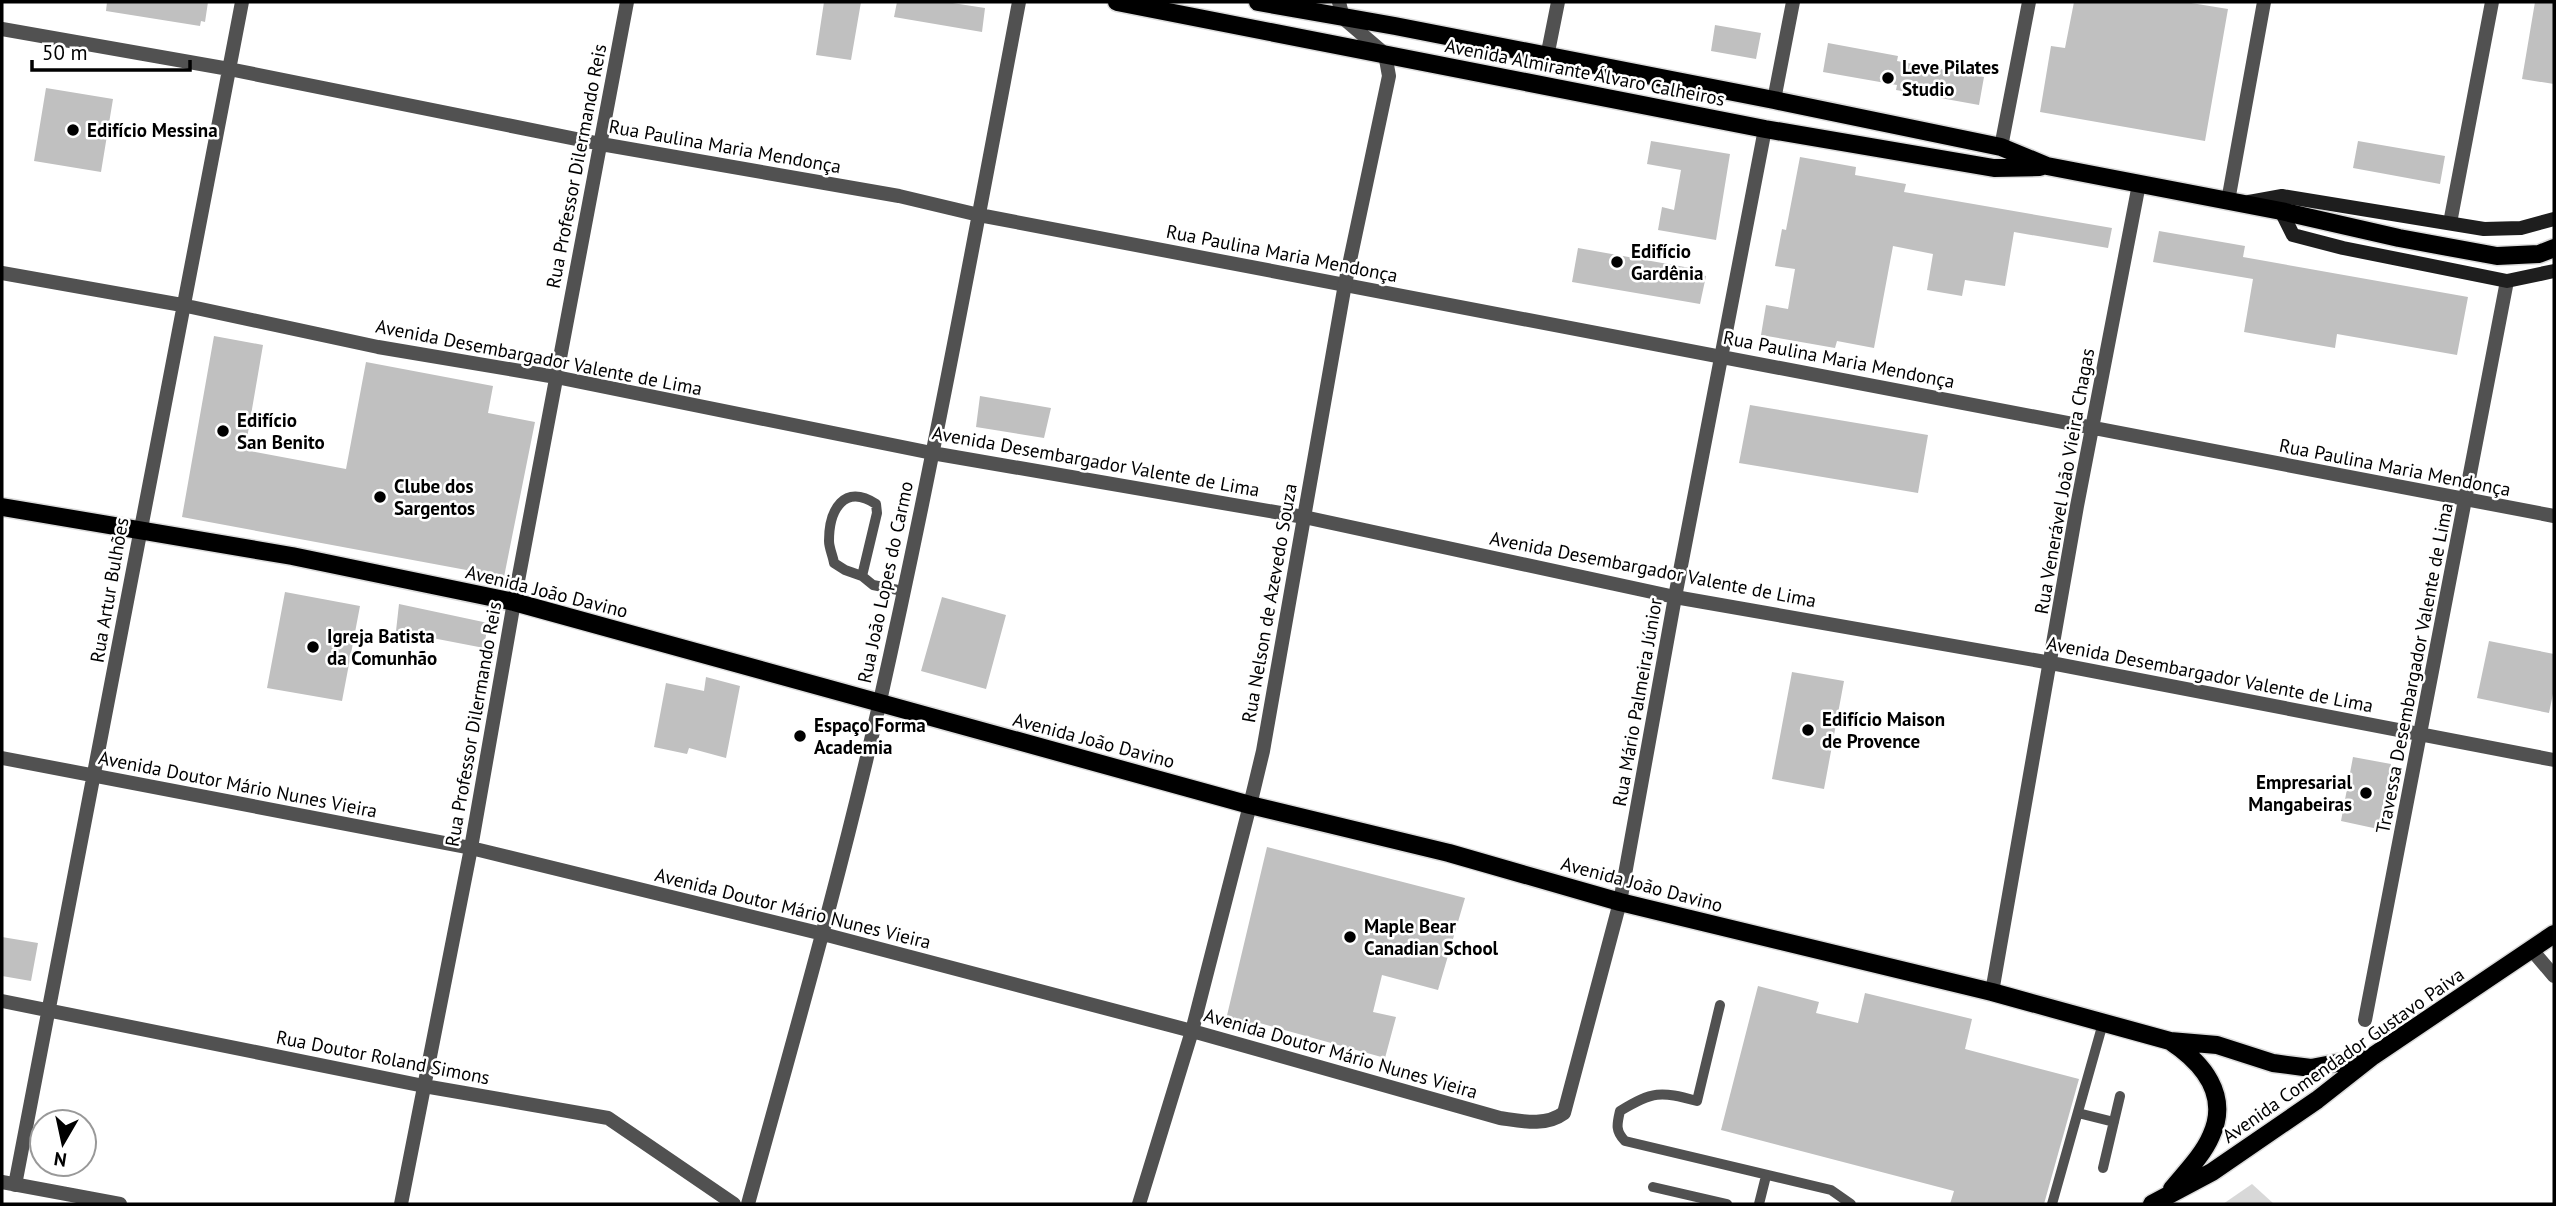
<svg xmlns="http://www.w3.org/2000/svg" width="2556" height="1206" font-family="'PT Sans',sans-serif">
<rect width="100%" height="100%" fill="#fff"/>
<path fill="#d8d8d8" d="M2252,1184L2274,1204H2223Z"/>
<path fill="#c0c0c0" d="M107,2H208L205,22L201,21L200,26L106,11Z
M824,2H861L851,60L816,55Z
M897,2H946L985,8L982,32L894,17Z
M2074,2H2185L2228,9L2205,141L2040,112L2051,46L2065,48Z
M2535,2H2554V84L2522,79Z
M1715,25L1761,33L1756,59L1711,51Z
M1828,43L1898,56L1897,61L1984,77L1979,105L1896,90L1897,85L1823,72Z
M46,88L113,99L101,172L34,161Z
M1651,141L1730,154L1716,240L1658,230L1662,207L1674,210L1681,170L1647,164Z
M2358,141L2445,156L2440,184L2353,168Z
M1800,157L1856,167L1855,175L1906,184L1904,192L2112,228L2108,248L2014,232L2005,286L1965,280L1962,296L1927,290L1933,254L1893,246L1874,348L1837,341L1835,348L1761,335L1766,305L1788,309L1795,269L1775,266L1782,229L1786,230Z
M2159,231L2245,246L2243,257L2468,297L2457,355L2337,334L2335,348L2244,332L2253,279L2153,262Z
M1578,248L1696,269L1695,274L1706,276L1700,304L1572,282Z
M214,336L263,345L245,450L346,469L366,362L493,386L488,413L535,422L504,577L182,517Z
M980,396L1051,408L1044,438L976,427Z
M1750,405L1928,435L1918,493L1739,463Z
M285,592L360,606L342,701L267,688Z
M942,597L1006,615L986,689L921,671Z
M399,604L488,623L484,648L396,631Z
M2489,641L2554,654V689L2549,713L2477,698Z
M1792,672L1844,681L1824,789L1772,779Z
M706,677L740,686L726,758L689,748L687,754L654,747L666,683L704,691Z
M2353,757L2391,764L2378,829L2341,821Z
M1267,847L1465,898L1438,990L1382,975L1373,1012L1396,1017L1385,1058L1256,1022L1252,1036L1224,1028Z
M2,937L38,943L31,981L2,976Z
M1758,986L1819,1002L1816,1013L1858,1023L1865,993L1972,1019L1965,1049L2079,1079L2044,1204H1950L1954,1191L1721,1130Z"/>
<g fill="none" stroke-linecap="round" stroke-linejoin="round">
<defs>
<path id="primary" d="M1117,2L1765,129L1994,168L2040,167
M1258,2L1395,26L1774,100L2001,147L2047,166L2281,211L2399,238L2497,256L2539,254L2554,248
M2,507L292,556L514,602L1250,805L1449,853L1620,902L1992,992L2170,1041L2217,1045L2273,1063L2311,1068L2373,1056
M2170,1041C2203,1063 2230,1095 2211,1136C2203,1155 2185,1173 2172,1189
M2152,1204L2212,1172L2317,1100L2373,1056L2554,934"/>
</defs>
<use href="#primary" stroke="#dbdbdb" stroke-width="21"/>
<path stroke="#515151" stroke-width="10" d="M862,576L845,570L834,563C833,556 829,548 829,541C829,510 844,483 876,504L877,513L862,576L873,585L903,591
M1720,1005L1697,1101C1660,1091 1653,1091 1620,1111C1617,1124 1615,1131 1625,1141L1831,1190L1851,1204
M2078,1113L2114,1122
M2103,1168L2120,1096
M1653,1187L1727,1204
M1759,1204L1766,1176
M2052,1204L2103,1023"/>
<path stroke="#515151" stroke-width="14" d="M2,29L229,69L601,144L899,196L979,215L2554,516
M1547,57L1558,2
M1774,100L1793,2
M2001,147L2029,2
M2228,201L2264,2
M2450,223L2492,2
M2,273L182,305L378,347L556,377L932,453L1304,517L1675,597L2051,663L2554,760
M2,758L471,848L823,934L1192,1031L1500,1118C1521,1121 1545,1127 1564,1113L1620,902L1675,597L1765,129
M2531,949L2554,976
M1992,992L2077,506L2139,184
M2,1001L424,1086L608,1118L734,1204
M2365,1020L2507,281
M2,1182L120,1204
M15,1185L242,2
M401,1204L471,848L514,602L627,2
M748,1204C794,1037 842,870 880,701C932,469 975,235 1019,2
M1139,1204L1192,1031L1250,805"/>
<path stroke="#515151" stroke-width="14" d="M1250,805L1263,751L1345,284L1389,76L1385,54L1343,18L1339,2"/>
<path stroke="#1e1e1e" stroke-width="14" d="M2249,202L2282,196L2484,229L2521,228L2554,219
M2281,211L2293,235L2343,248L2507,281L2554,271"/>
<use href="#primary" stroke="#000" stroke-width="18"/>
</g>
<g fill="#000" stroke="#fff" stroke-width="2.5">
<circle cx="1888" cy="78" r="7"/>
<circle cx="73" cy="130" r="7"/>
<circle cx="1617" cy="262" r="7"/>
<circle cx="223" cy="431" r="7"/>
<circle cx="380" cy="497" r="7"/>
<circle cx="313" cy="647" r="7"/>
<circle cx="1808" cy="730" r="7"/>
<circle cx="800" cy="736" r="7"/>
<circle cx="2366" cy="793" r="7"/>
<circle cx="1350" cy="937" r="7"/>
</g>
<g text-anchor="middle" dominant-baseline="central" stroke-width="5" stroke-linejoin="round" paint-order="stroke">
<g font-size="19" font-weight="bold" fill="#000" stroke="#fff" text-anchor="start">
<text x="1902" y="67">Leve Pilates<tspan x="1902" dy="22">Studio</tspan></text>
<text x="87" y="130">Edifício Messina</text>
<text x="1631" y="251">Edifício<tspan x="1631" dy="22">Gardênia</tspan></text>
<text x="237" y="420">Edifício<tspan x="237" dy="22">San Benito</tspan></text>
<text x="394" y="486">Clube dos<tspan x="394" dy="22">Sargentos</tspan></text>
<text x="327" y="636">Igreja Batista<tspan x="327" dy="22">da Comunhão</tspan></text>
<text x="1822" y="719">Edifício Maison<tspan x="1822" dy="22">de Provence</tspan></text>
<text x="814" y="725">Espaço Forma<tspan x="814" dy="22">Academia</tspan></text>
<text x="2352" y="782" text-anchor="end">Empresarial<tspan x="2352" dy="22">Mangabeiras</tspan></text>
<text x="1364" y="926">Maple Bear<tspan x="1364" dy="22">Canadian School</tspan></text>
</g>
<g font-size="19" fill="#000" stroke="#fff">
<text transform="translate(1585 72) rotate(11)">Avenida Almirante Álvaro Calheiros</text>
<text transform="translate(725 146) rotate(10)">Rua Paulina Maria Mendonça</text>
<text transform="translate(576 166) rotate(-79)">Rua Professor Dilermando Reis</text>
<text transform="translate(1282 253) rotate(11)">Rua Paulina Maria Mendonça</text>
<text transform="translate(539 357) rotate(11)">Avenida Desembargador Valente de Lima</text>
<text transform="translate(1839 359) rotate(11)">Rua Paulina Maria Mendonça</text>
<text transform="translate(1096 461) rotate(10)">Avenida Desembargador Valente de Lima</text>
<text transform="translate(2395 467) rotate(11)">Rua Paulina Maria Mendonça</text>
<text transform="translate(2064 481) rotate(-80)">Rua Venerável João Vieira Chagas</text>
<text transform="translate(1653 569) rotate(11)">Avenida Desembargador Valente de Lima</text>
<text transform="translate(885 582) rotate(-78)">Rua João Lopes do Carmo</text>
<text transform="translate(109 590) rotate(-80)">Rua Artur Bulhões</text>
<text transform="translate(547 591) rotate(14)">Avenida João Davino</text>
<text transform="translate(1269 603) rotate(-80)">Rua Nelson de Azevedo Souza</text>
<text transform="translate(2414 668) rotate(-79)">Travessa Desembargador Valente de Lima</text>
<text transform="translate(2210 674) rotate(11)">Avenida Desembargador Valente de Lima</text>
<text transform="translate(1637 702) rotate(-80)">Rua Mário Palmeira Júnior</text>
<text transform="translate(473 724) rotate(-80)">Rua Professor Dilermando Reis</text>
<text transform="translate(1094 740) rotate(15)">Avenida João Davino</text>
<text transform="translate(238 784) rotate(11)">Avenida Doutor Mário Nunes Vieira</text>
<text transform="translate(1642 884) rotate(15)">Avenida João Davino</text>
<text transform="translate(793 908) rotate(14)">Avenida Doutor Mário Nunes Vieira</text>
<text transform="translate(1341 1053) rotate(16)">Avenida Doutor Mário Nunes Vieira</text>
<text transform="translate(2343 1055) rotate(-35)">Avenida Comendador Gustavo Paiva</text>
<text transform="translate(383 1057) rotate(11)">Rua Doutor Roland Simons</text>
</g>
</g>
<rect width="2556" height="1206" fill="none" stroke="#000000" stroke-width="7"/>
<g transform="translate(63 1143) rotate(189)"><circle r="33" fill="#ffffff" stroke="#999999" stroke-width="2"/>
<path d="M0-5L12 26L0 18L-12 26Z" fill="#000000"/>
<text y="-10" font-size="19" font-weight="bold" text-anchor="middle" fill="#000000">N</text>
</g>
<path d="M32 60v10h158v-10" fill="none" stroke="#000000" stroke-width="3.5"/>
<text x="42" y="60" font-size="21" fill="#000000" stroke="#ffffff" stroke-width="5" paint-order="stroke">50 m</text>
</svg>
